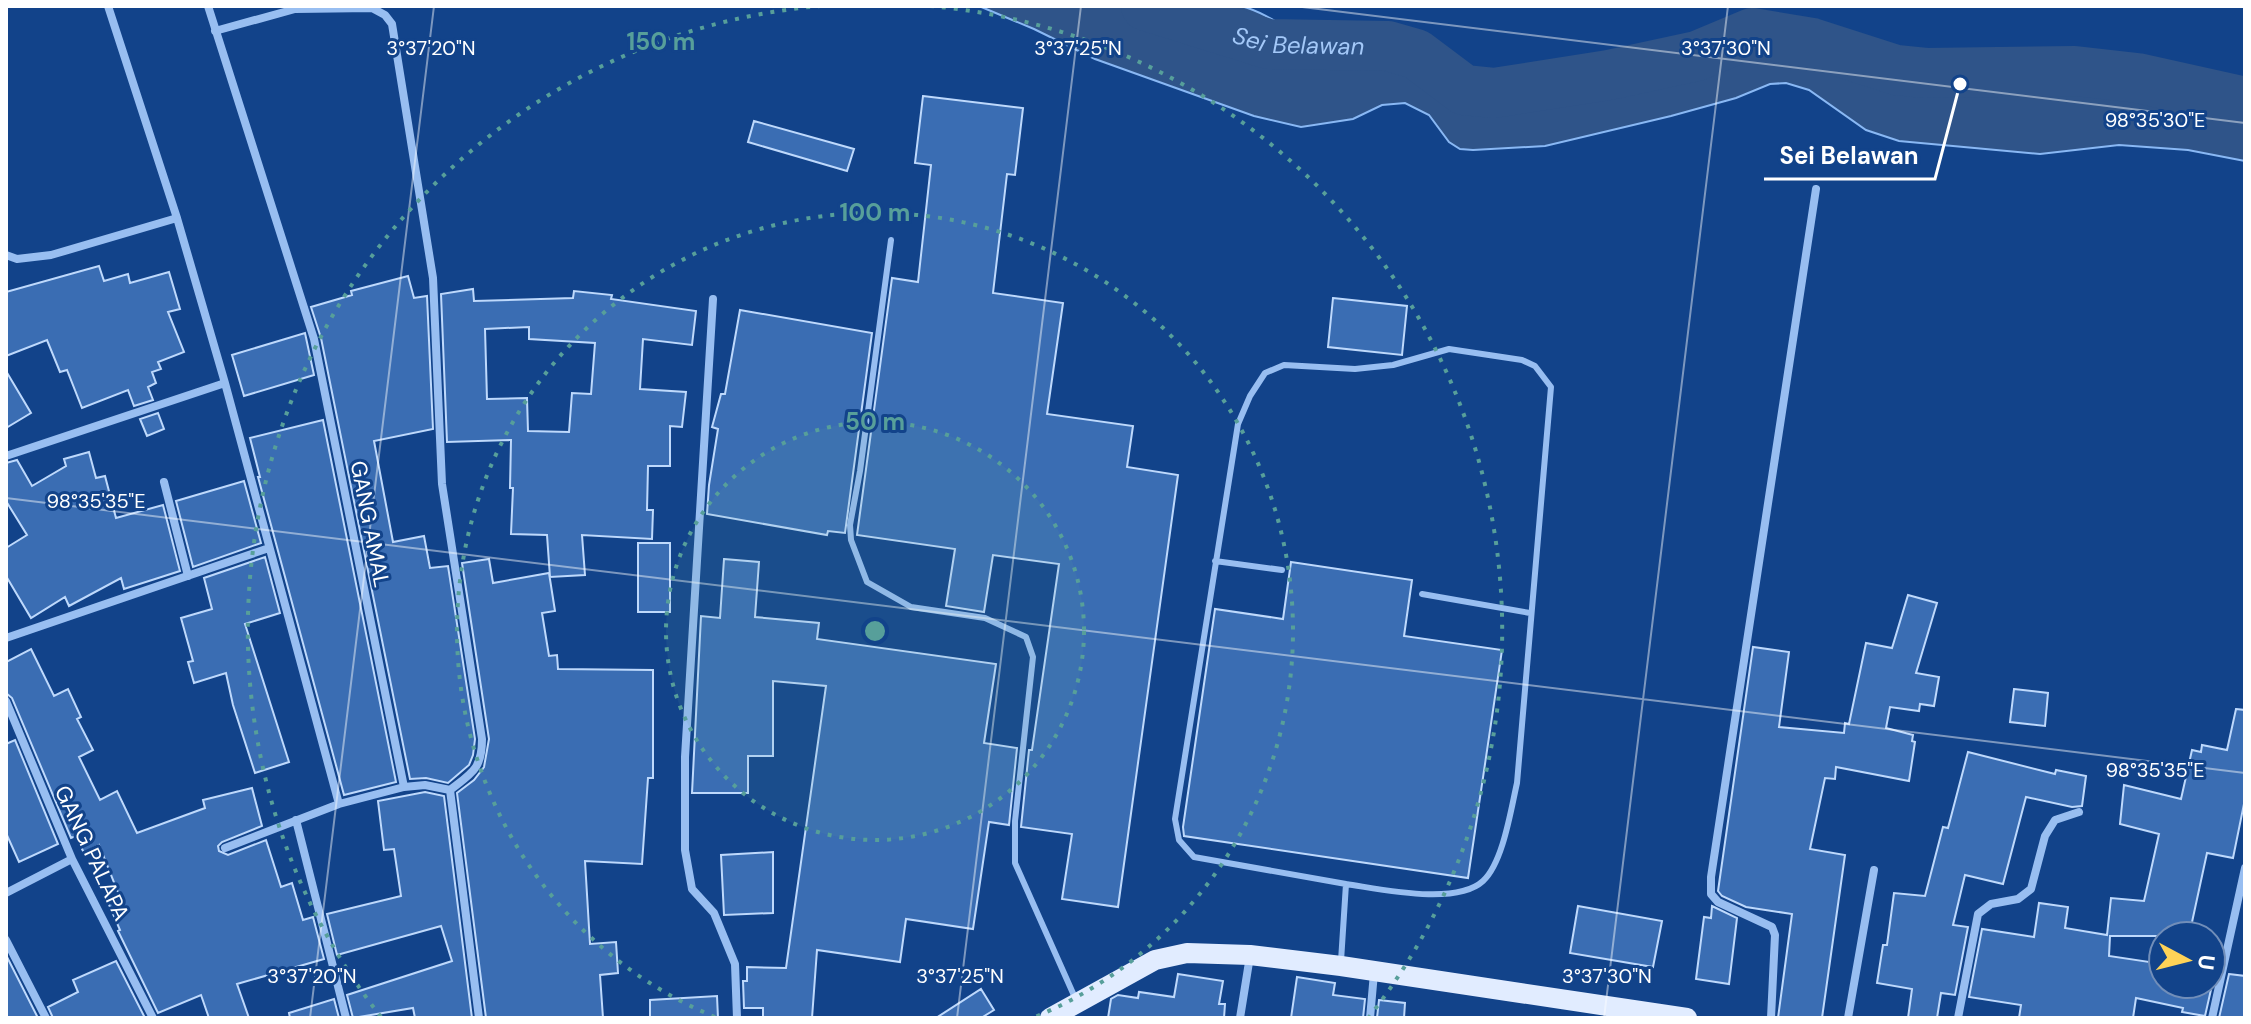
<svg xmlns="http://www.w3.org/2000/svg" width="2251" height="1024" font-family="'DM Sans',sans-serif">
<rect width="100%" height="100%" fill="#12438a"/>
<path fill="#2f5489" stroke="#89b8f4" stroke-width="2" d="M979,6H1241C1275,15 1301,42 1335,52C1363,59 1391,57 1418,70C1443,82 1467,105 1496,105C1512,104 1521,95 1534,87L1586,93L1719,51L1786,46L1940,70L1998,71L2245,93V161L2188,150L2119,145L2040,154L1899,141L1866,130L1809,90L1786,83L1770,84L1736,98L1671,116L1545,146L1473,150L1460,149L1449,142L1429,115L1405,103L1382,105L1353,119L1301,127L1254,116L1095,59L1034,29Z"/>
<g fill="none" stroke-linecap="round" stroke-linejoin="round">
<path stroke="#2f5489" stroke-width="50" id="s1" d="M1146,6L1268,44L1388,46L1416,54L1464,90L1494,93L1609,75L1697,56L1752,33L1812,43L1896,70L1926,73L2075,71L2137,78L2245,102"/>
</g>
<path fill="#3a6db3" stroke="#bed9fc" stroke-width="2" fill-rule="evenodd" d="M923,96L1023,108L1015,175L1007,174L993,293L1063,303L1047,414L1133,426L1127,467L1178,475L1118,907L1062,899L1072,834L1021,827L1029,750H1032L1059,564L993,555L984,612L946,606L955,549L857,535L892,278L918,282L931,165L915,163Z
M754,121L854,149L847,171L748,142Z
M99,266L104,281L128,274L130,283L169,272L180,309L168,312L184,352L158,362L161,369L152,372L156,383L148,387L153,400L134,406L128,390L82,408L67,370L60,372L47,340L6,356V292Z
M408,276L414,298L427,296L433,429L374,441L393,542L424,536L430,568L448,566L475,739L473,755L469,765L448,783L426,778L410,779L321,338L311,307L352,295L351,291Z
M473,289L474,301L573,298L574,291L612,295L611,299L696,311L692,345L643,339L640,389L686,392L682,427L670,426V466H648L647,510H653L652,539L582,535L585,575L550,577L547,535L511,534L513,488H510L511,440L447,442L441,294ZM529,327V339L595,343L591,394L572,393L569,432L528,431L527,398L487,399L485,329Z
M1333,298L1407,306L1402,355L1328,347Z
M740,310L872,333L845,533L828,531L827,535L707,514L709,485L718,429L712,427L721,394H725Z
M305,333L314,375L244,396L232,355Z
M6,371L31,413L6,428Z
M158,413L164,429L147,436L140,419Z
M323,420L396,782L344,795L258,477H260L250,438Z
M89,452L96,478L105,476L116,518L163,505L180,571L124,589L121,578L69,606L65,597L31,618L6,576V548L27,535L6,501V463L17,460L32,486L66,466L64,459Z
M244,481L261,543L193,567L176,501Z
M638,543H670V612H638Z
M265,557L280,613L245,624L289,762L255,773L233,705L226,673L194,683L188,662L193,661L181,618L212,609L204,578Z
M489,559L493,583L549,573L555,611L542,613L549,656L557,655L558,669L653,670V778H648L642,864L585,861L590,944L616,942L618,973L600,975L603,1018H486L457,793L474,780L484,767L489,739L462,563Z
M724,559L759,562L755,617L819,623L817,639L996,664L984,743L1017,748L1009,825L989,822L973,929L906,919L900,962L817,950L812,1018H763V1008H744L743,981H747V967L786,968L826,686L773,681V756H748V793H692L701,616L720,618Z
M1291,562L1412,580L1404,636L1502,650L1468,878L1184,836L1183,827L1215,609L1283,619Z
M1908,595L1937,603L1916,673L1939,677L1934,706L1920,704L1919,711L1890,707L1886,728L1913,735L1912,741L1915,742L1909,781L1836,767L1835,779L1825,778L1810,849L1845,855L1822,1018H1778L1792,914L1746,907L1722,896L1718,891L1753,647L1789,652L1779,727L1844,733L1845,723L1849,724L1866,643L1892,648Z
M31,649L54,696L68,689L81,717L77,719L93,750L79,757L100,800L117,791L137,833L205,808L203,800L252,788L262,826L222,842L218,846L219,851L228,855L266,840L281,887L292,883L303,920L313,917L324,959L237,984L249,1018H209L201,995L158,1013L118,931L120,930L107,900L119,895L99,845L84,853L76,836L71,838L12,698L6,693V662Z
M2014,689L2048,693L2045,726L2010,722Z
M2236,709L2245,710V799L2233,858L2207,853L2189,936H2110L2109,956L2163,964V984H2211V971L2215,972L2205,1016L2182,1012L2183,1008L2136,998L2133,1018H2019L2021,1005L1969,997L1982,929L2034,937L2039,903L2068,907L2065,928L2107,935L2111,898L2144,901L2159,834L2120,824L2124,785L2181,799L2192,750L2201,752L2202,745L2227,750Z
M15,740L58,844L19,862L6,833V744Z
M1968,752L2055,774L2056,770L2086,776L2082,806L2072,807L2026,797L2003,884L1965,875L1953,925L1968,927L1955,995L1941,993L1937,1018H1908L1912,989L1877,983L1883,945H1887L1894,893L1925,896L1943,827L1948,828Z
M425,792L444,796L472,1018H415L413,1008L353,1018L347,995L452,961L441,926L337,955L327,914L401,896L394,849L384,850L378,801Z
M773,852V913L724,915L721,855Z
M1578,906L1662,921L1653,967L1570,953Z
M1712,906L1737,918L1729,984L1696,979L1704,917L1711,918Z
M6,955L38,1018H6Z
M116,961L145,1018H53L48,1007L78,992L73,980Z
M1178,974L1223,981L1219,1004H1225L1224,1018H1108L1111,999L1118,995L1138,998L1139,992L1174,997Z
M2229,974L2245,976V1018H2219Z
M1297,977L1335,983L1333,995L1365,999L1363,1018H1291Z
M981,989L994,1010L981,1018H936Z
M717,996L718,1018H650V1000Z
M334,999L339,1018H290L289,1013Z
M1379,1000L1405,1003L1404,1018H1377Z"/>
<g fill="none" stroke-linecap="round" stroke-linejoin="round">
<path stroke="#98bef1" stroke-width="6" d="M891,240L860,471L850,525L851,540L867,582L911,607L985,618L1026,637L1033,657L1015,821V863L1076,1000
M1215,561L1282,570
M1422,594L1530,613
M1341,961L1346,884C1381,889 1456,906 1483,881C1503,863 1511,809 1517,783L1551,387L1535,366L1522,360L1449,349L1393,365L1355,369L1284,365L1265,373L1250,396L1238,424L1175,819L1179,840L1194,857L1346,884"/>
<path stroke="#98bef1" stroke-width="8" d="M108,6L177,218L225,383L339,804
M208,6L314,339L404,787L425,785L450,790L479,1018
M215,31L295,9L372,8L385,15L392,24L433,278L442,484L482,739C482,769 472,773 450,790
M6,255L17,259L51,255L177,218
M713,299L685,757V850L692,889L714,913L735,964L737,1018
M6,456L225,383
M164,482L188,576
M6,638L269,548
M6,701L72,859L153,1018
M296,820L346,1018
M225,848L339,804L404,787
M6,893L72,859
M6,940L46,1018
M1240,1018L1250,956
M1370,1018L1374,973
M1771,1018L1775,935L1772,927L1718,902L1711,894V877L1816,189
M1848,1018L1874,870
M1958,1018L1978,914L1991,904L2018,899L2031,889L2045,836L2055,820L2079,812
M2212,1018L2245,868"/>
<path stroke="#e1ecff" stroke-width="20" d="M1050,1018L1155,960L1187,953L1250,955L1341,966L1687,1018"/>
</g>
<path fill="none" stroke="#fff" stroke-width="2" stroke-opacity="0.45" d="M1294,6L2245,123M6,498L2245,773M310,1018L434,6M957,1018L1081,6M1604,1018L1728,6"/>
<circle cx="875" cy="631" r="209" fill="#579f9a" fill-opacity=".12"/>
<g fill="none" stroke="#579f9a" stroke-width="4" stroke-dasharray="4 8">
<circle cx="875" cy="631" r="209"/>
<path d="M715 1017A418 418 0 1 1 1035 1017"/>
<path d="M381 1017A627 627 0 0 1 820 6M930 6A627 627 0 0 1 1369 1017"/>
</g>
<g text-anchor="middle" dominant-baseline="central" stroke-width="6" stroke-linejoin="round" paint-order="stroke">
<g font-size="22" fill="#fff" stroke="#12438a">
<text transform="translate(370 524) rotate(79)">GANG AMAL</text>
<text transform="translate(92 853) rotate(65)">GANG PALAPA</text>
</g>
<g font-size="24" font-style="italic" fill="#a3c8f8" stroke="#12438a">
<text stroke="none"><textPath href="#s1" startOffset="158">Sei Belawan</textPath></text>
</g>
</g>
<g font-size="20" text-anchor="middle" fill="#fff" stroke="#12438a" stroke-width="6" stroke-linejoin="round" paint-order="stroke">
<text x="431" y="55">3°37'20"N</text>
<text x="1078" y="55">3°37'25"N</text>
<text x="1726" y="55">3°37'30"N</text>
<text x="2155" y="127">98°35'30"E</text>
<text x="96" y="508">98°35'35"E</text>
<text x="2155" y="777">98°35'35"E</text>
<text x="312" y="983">3°37'20"N</text>
<text x="960" y="983">3°37'25"N</text>
<text x="1607" y="983">3°37'30"N</text>
</g>
<circle cx="875" cy="631" r="12" fill="#579f9a" stroke="#12438a" stroke-width="4"/>
<g font-size="24" text-anchor="middle" font-weight="bold" fill="#579f9a" stroke="#12438a" stroke-width="6" stroke-linejoin="round" paint-order="stroke">
<text x="661" y="50">150 m</text>
<text x="875" y="221">100 m</text>
<text x="875" y="430">50 m</text>
</g>
<path fill="none" stroke="#fff" stroke-width="3" d="M1960 84L1935 179H1764"/>
<circle fill="#fff" stroke="#12438a" stroke-width="3" cx="1960" cy="84" r="8"/>
<g font-size="24" text-anchor="middle" font-weight="bold" fill="#fff" stroke="#12438a" stroke-width="6" stroke-linejoin="round" paint-order="stroke">
<text x="1849" y="164">Sei Belawan</text>
</g>
<rect width="2251" height="1024" fill="none" stroke="#ffffff" stroke-width="16"/>
<g transform="translate(2187 960) rotate(97)"><circle r="38" fill="#12438a" stroke="#718eb9" stroke-width="2"/>
<path d="M0-6L14 30L0 20L-14 30Z" fill="#ffd357"/>
<text y="-12" font-size="22" font-weight="bold" text-anchor="middle" fill="#ffffff">U</text>
</g>
</svg>
